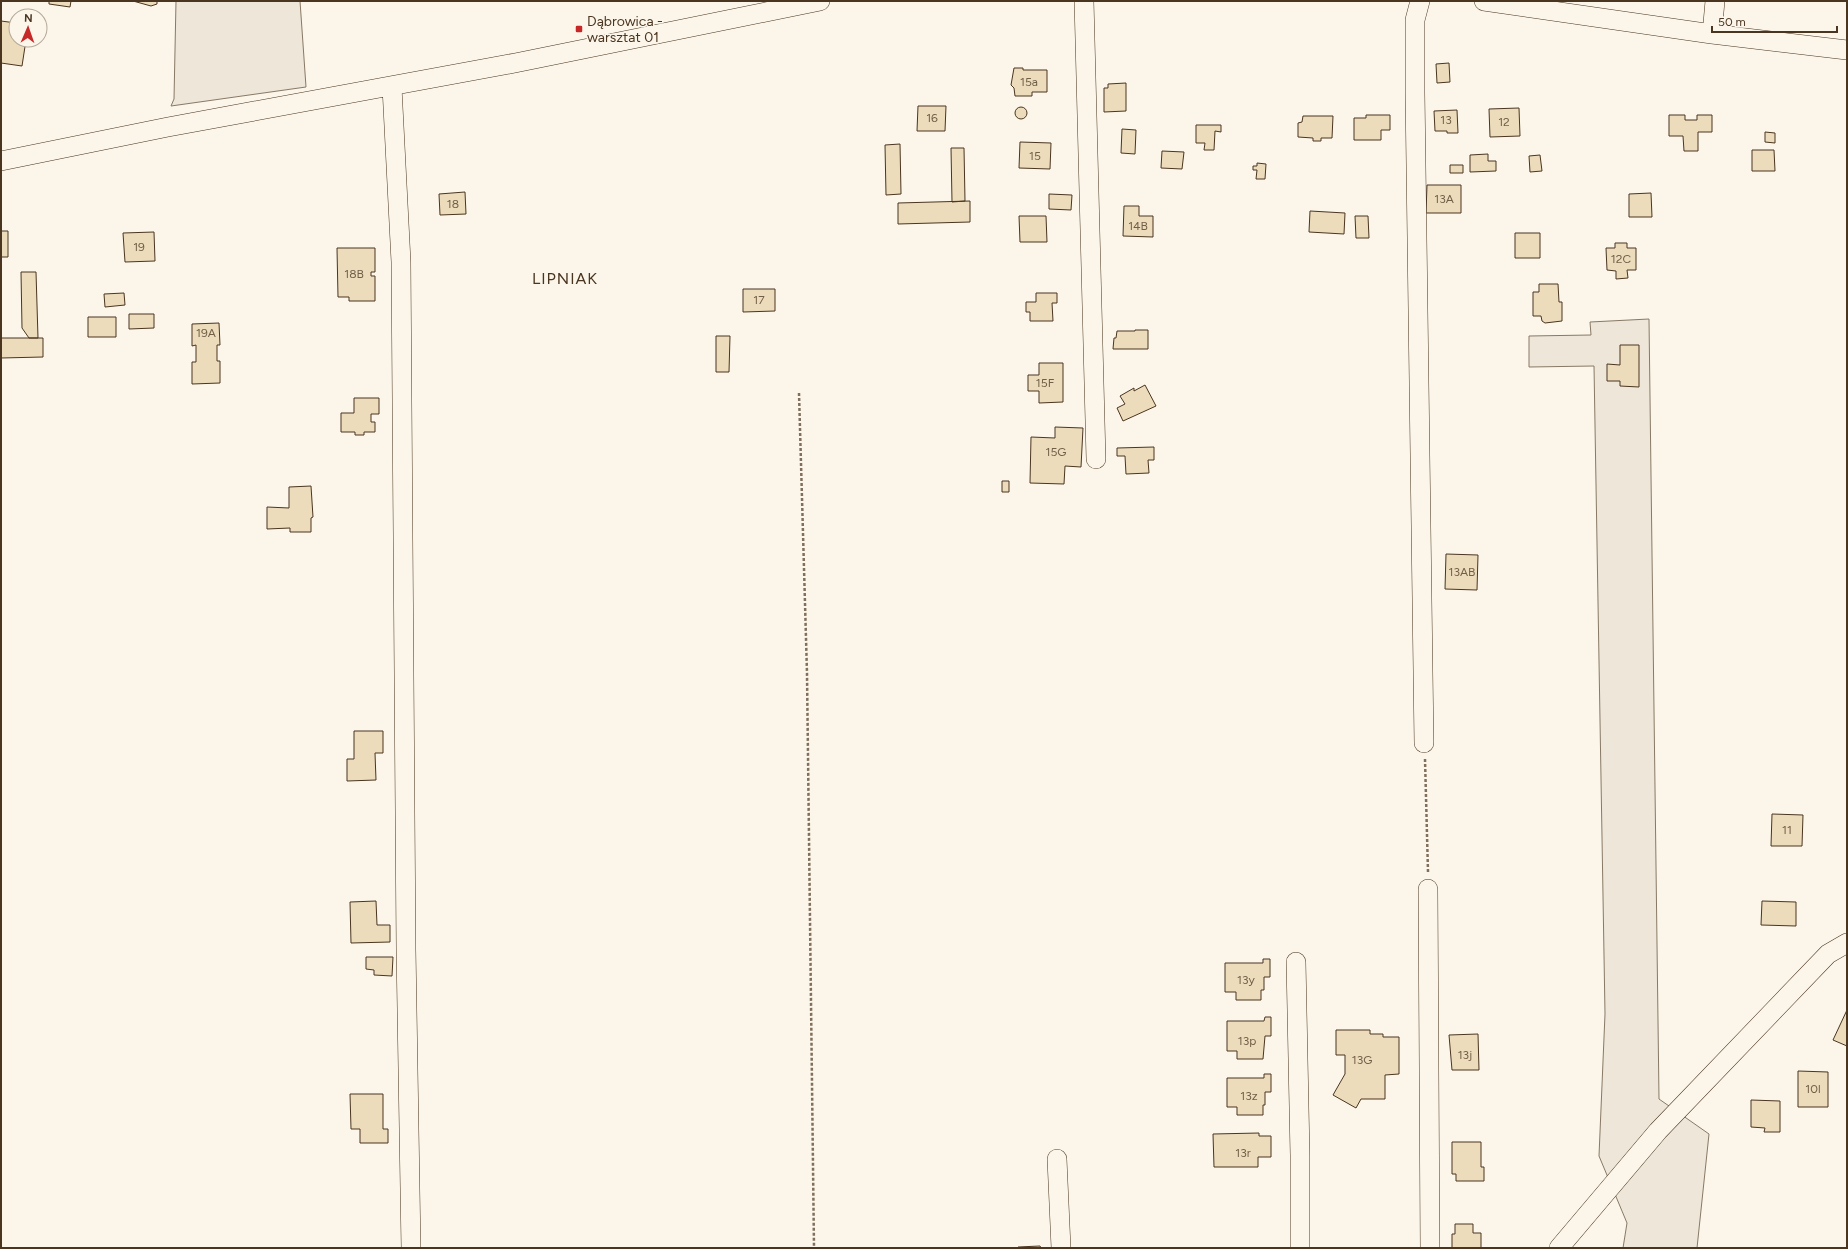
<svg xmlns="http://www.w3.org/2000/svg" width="1848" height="1249" font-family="Figtree,sans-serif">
<rect width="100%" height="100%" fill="#fbf6e9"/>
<path fill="#ede6d9" stroke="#887966" d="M176,1H300L306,87L171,106L174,99Z
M1649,319L1659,1099L1709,1134L1697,1248H1623L1627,1223L1599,1156L1605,1014L1594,366L1529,367V336L1591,335L1590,322Z"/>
<path fill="#ecdcbc" stroke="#4a3520" d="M49,1H71L70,7L49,4Z
M133,1H157V4L151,6Z
M1,21L16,23V40H26L22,66L1,63Z
M1449,63L1450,82L1437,83L1436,64Z
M1014,68H1023V70H1047V92H1032V96H1015L1014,88L1011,85Z
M1126,83V111L1104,112V88H1108V84Z
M918,106H946L945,131H917Z
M1015 113a6 6 0 1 1 12 0a6 6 0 1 1-12 0Z
M1519,108L1520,136L1490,137L1489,109Z
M1457,110L1458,133H1447V131H1435L1434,111Z
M1366,115H1390V130H1381V140H1354V118H1366Z
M1669,115H1685V120H1697V115H1712V132H1698V151H1684L1683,136H1669Z
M1303,116H1333L1332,138H1321V141H1313V138L1298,137V123L1302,122Z
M1196,125H1221V132L1215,131L1214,150H1204L1205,143H1196Z
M1122,129L1136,130L1135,154L1121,153Z
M1765,132L1775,133V143L1765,142Z
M1020,142L1051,143L1050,169L1019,168Z
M900,144L901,194L886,195L885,145Z
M951,148H964L965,201L952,202Z
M1752,150H1774L1775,171H1752Z
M1162,151L1184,152L1182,169L1161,168Z
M1488,154V161H1496V171L1470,172V155Z
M1540,155L1542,171L1530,172L1529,156Z
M1257,163L1266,164L1265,179H1256L1257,170H1253V166H1257Z
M1450,165H1463V173H1450Z
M1427,185H1461V213H1426Z
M465,192L466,214L440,215L439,194Z
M1651,193L1652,217H1629V194Z
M1049,194L1072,195L1071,210L1049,209Z
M970,201V222L898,224V203Z
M1124,206H1139V216H1153V237L1123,236Z
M1310,211L1345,213L1344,234L1309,232Z
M1019,216H1046L1047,242H1020Z
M1355,216H1368L1369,238H1356Z
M1,231H8V257H1Z
M154,232L155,261L125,262L123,233Z
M1515,233H1540V258H1515Z
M1615,243H1627V248H1636V270H1627L1628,278L1616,279V271L1607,270L1606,248H1615Z
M337,248H375V272H371V276H375V301H349V297H338Z
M21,272H36L38,338H29L22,328Z
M1539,284H1558L1559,302H1562V321L1545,323L1542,321L1541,316H1533V292H1539Z
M743,289H775V311L743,312Z
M124,293L125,305L105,307L104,294Z
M1036,293H1057V303H1052L1053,321H1030V312H1026V302H1036Z
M129,314H154V328L129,329Z
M88,317H116V337H88Z
M219,323L220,345H217V361H220V383L192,384V362H196V345L192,346V324Z
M1135,330H1148V349H1113L1114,338H1116L1117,331H1135Z
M716,336H730L729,372H716Z
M1,338H43V357L1,358Z
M1620,345H1639V387L1620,386V381H1607V364L1620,365Z
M1039,363H1063V402L1039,403V391H1028V375H1039Z
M1145,385L1156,406L1123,421L1117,408L1125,404L1120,396L1134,388V391Z
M354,398H379V414H371V422H375V432H364V435H355V432H341V413H354Z
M1055,427L1083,428L1081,467L1065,466L1064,484L1030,483L1031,437L1055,438Z
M1154,447V460H1148L1149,473L1126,474L1125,456H1117V448Z
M1002,481H1009V492H1002Z
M311,486L313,517L311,518V532H290V528L267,529V507L289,508V487Z
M1446,554L1478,555L1477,590L1445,589Z
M354,731H383V753H375L376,780L347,781V759H354Z
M1772,814L1803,815L1802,846H1771Z
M376,901L377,925H390V942L351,943L350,902Z
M1762,901L1796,902V926L1761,925Z
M366,957H393L392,976L374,975V970L366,969Z
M1263,959H1270V977H1264V990H1261V1000H1236V992H1225V963H1263Z
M1847,1010V1046L1833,1040Z
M1265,1017H1271V1036H1265L1263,1059H1237V1051H1227V1021H1264Z
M1336,1030H1370V1034H1383V1037H1399V1074L1385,1075V1099H1361L1356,1108L1333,1095L1345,1074V1055H1336Z
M1478,1034L1479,1070H1452L1449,1035Z
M1798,1071L1828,1072V1107H1798Z
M1264,1074H1271V1092H1265V1105H1263V1115H1237V1107H1227V1078H1264Z
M350,1094H383V1129H388V1143H360V1129H351Z
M1751,1100L1780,1101V1132H1764L1765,1128L1751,1127Z
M1259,1133V1136H1271V1157H1258V1167H1214L1213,1134Z
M1452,1142H1481V1167H1484V1181H1456V1174H1452Z
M1455,1224H1473V1233H1481V1248H1452V1234H1455Z
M1040,1246L1041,1248H1018V1247Z"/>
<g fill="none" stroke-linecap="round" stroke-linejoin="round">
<defs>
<path id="minor" d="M1084,1L1096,459
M1420,1L1415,20V93L1424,743
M1484,1L1712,34L1847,50
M1712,34L1715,1
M392,87L401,262L406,949L411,1248
M1,161L168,127L515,63L820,1
M1428,889L1430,1248
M1296,962L1300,1155V1248
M1057,1159L1061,1248
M1559,1248L1658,1131L1828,954L1847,943"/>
</defs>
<use href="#minor" stroke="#4a3520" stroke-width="20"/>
<path stroke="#7f6f5c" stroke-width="2.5" stroke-dasharray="3 2" stroke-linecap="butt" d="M799,393L807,673L814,1248
M1425,759L1428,872"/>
<use href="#minor" stroke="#fbf6e9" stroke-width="19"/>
</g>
<rect fill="#c62828" stroke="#fbf6e9" stroke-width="1.5" x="575" y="25" width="8" height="8" rx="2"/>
<g text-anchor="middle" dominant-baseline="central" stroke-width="3" stroke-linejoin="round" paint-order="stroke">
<g font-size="12" fill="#725f47">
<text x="1029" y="82">15a</text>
<text x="932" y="118">16</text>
<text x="1446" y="120">13</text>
<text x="1504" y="122">12</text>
<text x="1035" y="156">15</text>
<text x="1444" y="199">13A</text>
<text x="453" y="204">18</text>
<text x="1138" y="226">14B</text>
<text x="139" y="247">19</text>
<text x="1621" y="259">12C</text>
<text x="354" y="274">18B</text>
<text x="759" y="300">17</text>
<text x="206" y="333">19A</text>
<text x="1045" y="383">15F</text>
<text x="1056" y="452">15G</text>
<text x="1462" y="572">13AB</text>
<text x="1787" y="830">11</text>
<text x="1246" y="980">13y</text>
<text x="1247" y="1041">13p</text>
<text x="1465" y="1055">13j</text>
<text x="1362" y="1060">13G</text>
<text x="1813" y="1089">10l</text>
<text x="1249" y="1096">13z</text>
<text x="1243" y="1153">13r</text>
</g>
<g font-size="14" fill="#4a3520" stroke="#fbf6e9" text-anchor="start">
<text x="587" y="21">Dąbrowica -<tspan x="587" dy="16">warsztat 01</tspan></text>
</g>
<g font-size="16" letter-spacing="1" fill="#4a3520" stroke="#fbf6e9">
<text x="565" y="278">LIPNIAK</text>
</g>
</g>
<rect width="1848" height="1249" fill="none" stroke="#4a3520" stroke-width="4"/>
<g transform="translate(28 28) rotate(2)"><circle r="19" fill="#fbf6e9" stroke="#b4a999"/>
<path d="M0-3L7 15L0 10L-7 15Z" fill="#c62828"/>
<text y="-6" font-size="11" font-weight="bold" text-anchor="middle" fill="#4a3520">N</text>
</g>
<path d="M1712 26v6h125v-6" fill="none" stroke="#4a3520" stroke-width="2"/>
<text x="1718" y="26" font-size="12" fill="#4a3520" stroke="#fbf6e9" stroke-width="3" paint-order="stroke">50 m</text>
</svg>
